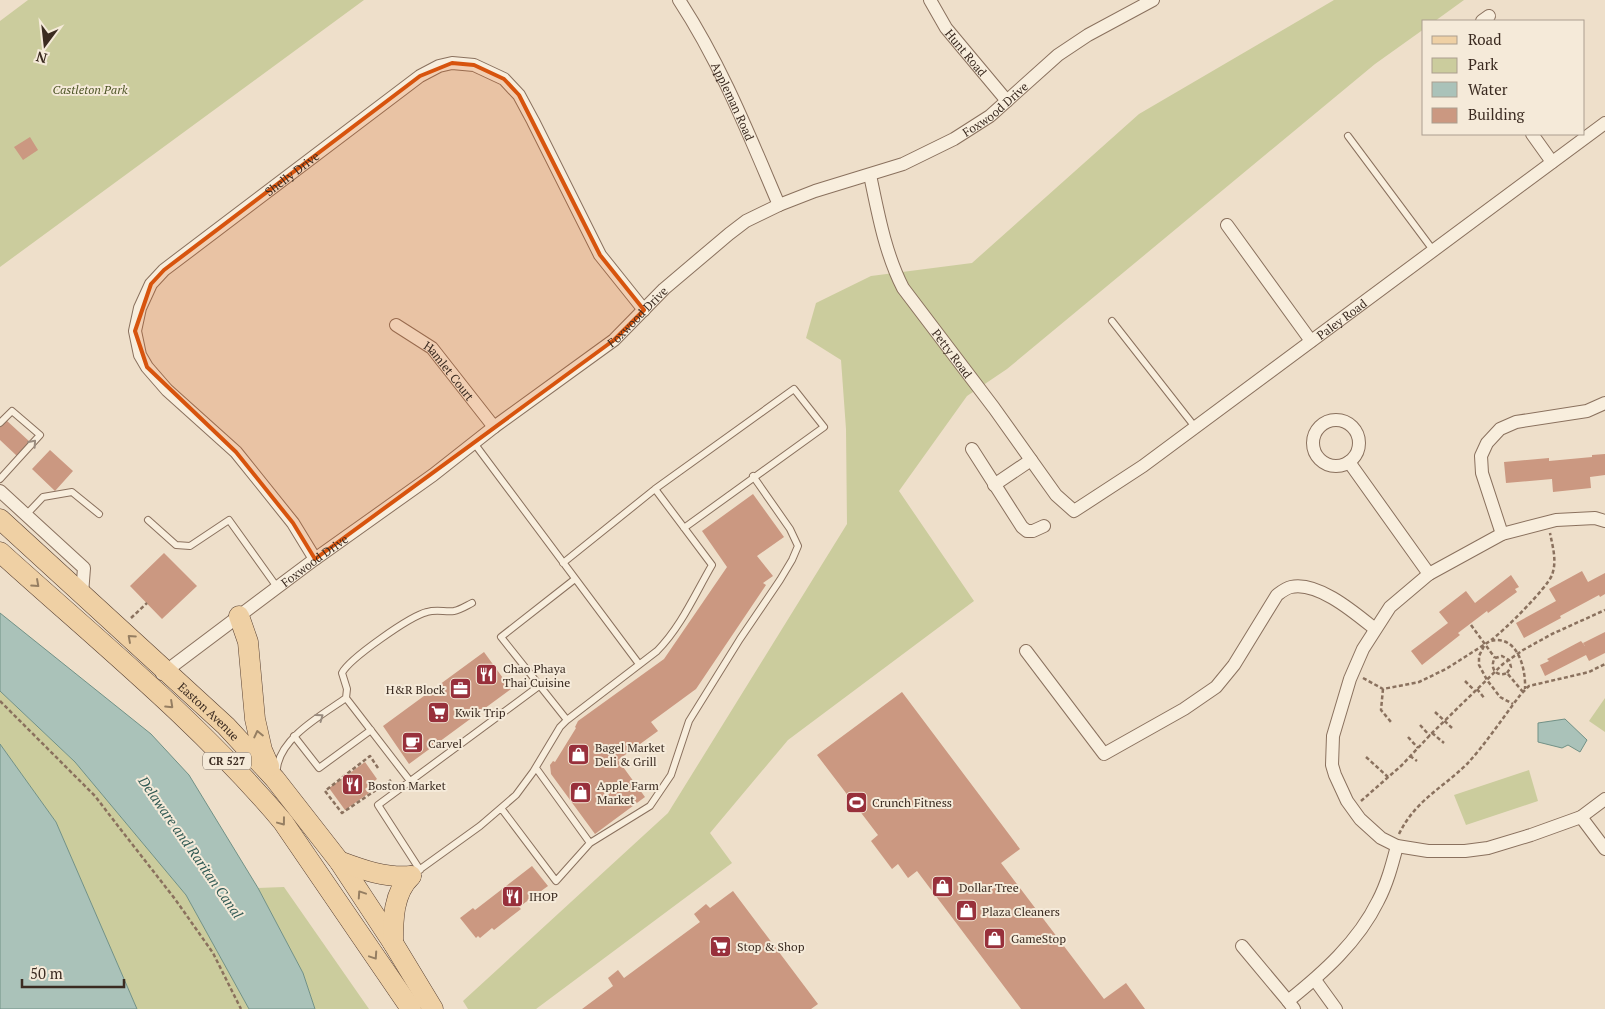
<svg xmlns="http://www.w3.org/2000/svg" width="1605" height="1009" font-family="'PT Serif',serif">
<rect width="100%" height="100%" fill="#eedfca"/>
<path fill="#cbcc9d" d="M28,0H364L0,267V21Z
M1334,0H1464L1435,21H1424V29L1375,64L1007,369L967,396L899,491L974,601L788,740L710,833L732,863L536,1009H468L463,1001L668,813L847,524L846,429L841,360L806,338L816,303L871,276L972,263L1139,114Z
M0,691L75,762L186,895L249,1009H137L56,822L0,744Z
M1605,698V732L1589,721Z
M1529,770L1538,801L1466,825L1454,795Z
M284,887L369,1009H315L303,973L258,888Z"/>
<path fill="#aac2b9" stroke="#719186" d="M0,613L151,734L189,775L258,888L303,973L315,1009H249L186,895L75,762L0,691Z
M1565,719L1587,740L1580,752L1568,745L1562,748L1538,742V723Z
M0,744L56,822L137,1009H0Z"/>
<path fill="#cb9881" d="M30,137L38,150L23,160L14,147Z
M6,420L30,442L17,456L0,440V426Z
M50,450L73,471L55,491L32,469Z
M1605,454V475L1590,477L1591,488L1553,492L1552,479L1506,483L1504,462L1549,458V461L1592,457V455Z
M753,494L784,537L757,556L773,576L763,583L766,585L696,689L651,722L658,731L618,760L645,797L595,834L551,774L550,765L553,761L555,762L576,728L575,727L578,721L664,659L727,567L702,531Z
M164,553L197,586L162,619L130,586Z
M1582,571L1588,582L1605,573V594L1600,597L1599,595L1560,616L1561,618L1524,638L1516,623L1556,601L1549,589Z
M1511,575L1519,587L1515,589L1517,592L1488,613L1487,611L1458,633L1460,635L1422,665L1411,651L1448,623L1439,612L1466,591L1475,603Z
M1605,632V653L1589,661L1586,655L1545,676L1540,665L1549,661L1547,659L1581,641L1585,646L1583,643Z
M484,652L511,689L409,764L383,726Z
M902,692L1020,849L1001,863L1104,999L1126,983L1145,1009H1021L917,871L908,878L898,864L892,869L871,841L878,835L817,755Z
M365,762L377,779L365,789L369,793L345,810L329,788Z
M532,866L548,886L519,907L521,909L494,930L492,928L480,938L478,936L476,938L460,918L473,908L475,910Z
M733,891L818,1004L811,1009H582L613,986L608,978L618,970L624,978L700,922L694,914L706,904L710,908Z"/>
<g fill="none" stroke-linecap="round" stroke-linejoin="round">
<defs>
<path id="service" d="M1348,136L1433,250
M1112,321L1195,427
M0,423L12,411L40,435L0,479
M474,443L639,664
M26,515L43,497L72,492L99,514
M148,520L176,545L190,546L229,520L277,587
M563,563L655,489
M567,720L501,637L575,579
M294,736L319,768L371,730
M277,768C281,737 322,715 346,698
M536,768L590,843
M410,781L346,698L347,689L342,673C349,659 410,616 427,612C436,609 445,612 454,611C460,610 466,606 472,603
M501,808L556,881L590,843L650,806L671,775L689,721L740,639L780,580L792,560L798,546L790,529L753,476
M420,870L378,805L539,686
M412,875L480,826L516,795L533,772L560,727L567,720L657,651C681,627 695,594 712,565L655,489L794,389L824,427L684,528"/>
<g id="minor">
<path id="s1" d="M679,0C721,64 749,135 779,205"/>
<path id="s2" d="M930,0L946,28L1007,101"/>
<path d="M1482,21L1489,16"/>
<path d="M1532,134L1552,162"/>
<path id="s3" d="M870,175C878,213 885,253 903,288L994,408L1056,495L1074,511L1143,466L1605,123"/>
<path d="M1227,225L1311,341"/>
<path id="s4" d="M396,325L432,348L494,427"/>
<circle cx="1336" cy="443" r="23"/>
<path d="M972,449L1022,527L1027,531H1033L1044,526"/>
<path d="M1349,462L1429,574"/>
<path d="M994,485L1031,460"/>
<path d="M0,491L84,568L82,594"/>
<path d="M1605,521L1595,518L1556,520L1502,534L1429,574L1390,607L1363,649L1350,679L1333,736L1332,765L1335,775L1347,801L1360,819L1381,838L1397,846L1428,851H1465L1488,848L1531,835L1581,817L1605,799"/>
<path d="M1502,534L1482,473L1481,456L1487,443L1500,429L1516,422L1587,411L1605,403"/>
<path id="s5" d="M315,559L293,523L236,452L167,390L147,367L140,355L135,331L140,308L151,284L164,270L420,76L439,66L452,63L474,65L504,79L519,95L533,121L600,255L644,310"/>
<path d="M1026,651L1104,754L1184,709L1216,687L1234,665L1277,595C1281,592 1286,588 1291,587C1318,581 1355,613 1375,629"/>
<path id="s6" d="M162,674L315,559L433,475L494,427L614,340L664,289L729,234L746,221L779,205L815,191L903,164L954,139L990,116L1058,55L1088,35L1153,0"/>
<path d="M1581,817L1605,849"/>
<path d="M1242,946L1288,1001"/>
<path d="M1315,980L1336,1009"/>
<path d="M1294,1009L1288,1001C1323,973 1358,942 1378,901C1387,884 1392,865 1397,846"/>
</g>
<g id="primary">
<path id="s7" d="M0,519L226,726L275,779L339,861L393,943L433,1009"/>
<path d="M0,552C96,639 199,722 283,822L411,1009"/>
<path d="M239,616L248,642L255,719L262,750L269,766"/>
<path d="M339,861C363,870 385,878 411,876"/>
<path d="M393,943C393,920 393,893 411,876"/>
</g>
</defs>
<use href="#service" stroke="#8a715e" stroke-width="8"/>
<use href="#minor" stroke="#8a715e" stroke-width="14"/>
<use href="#primary" stroke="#584032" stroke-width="21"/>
<path stroke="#8a715e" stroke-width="2.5" stroke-dasharray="4 2.5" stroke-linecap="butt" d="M131,618L147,603
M1471,625L1495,658
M1491,640C1504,631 1547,588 1552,575C1557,561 1553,548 1550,533
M1484,646L1479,656V665L1487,680L1500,697L1513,704
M1507,673L1511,667L1509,660L1502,656L1495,658C1489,667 1496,678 1507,673L1523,692
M1363,678L1383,689L1419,682L1446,669L1490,641C1518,634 1526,669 1525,689
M1465,681L1475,691
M1383,689L1381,710L1391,722
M1477,689L1485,699
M0,701L95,796L118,826L175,899L213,953L241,1009
M1435,712L1452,728
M1420,725L1430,736
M1432,733L1444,743
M1408,737L1418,748
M1410,756L1417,761
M1366,757L1388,777
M378,768L370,756L325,791L342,813L391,780
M1361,801L1402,765L1432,733L1503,664L1523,650L1552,634L1605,610
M1399,834C1415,801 1441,789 1466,765C1485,745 1504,716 1521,694L1529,686L1589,672L1605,664"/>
<use href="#service" stroke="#f8eedd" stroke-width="6"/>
<use href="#minor" stroke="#f8eedd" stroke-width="12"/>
<use href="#primary" stroke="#efd0a4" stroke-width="20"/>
</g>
<defs><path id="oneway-chevron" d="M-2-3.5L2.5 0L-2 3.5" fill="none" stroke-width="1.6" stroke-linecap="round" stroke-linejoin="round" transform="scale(1.25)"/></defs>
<g stroke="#9a8c7f">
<use href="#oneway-chevron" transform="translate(33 443) rotate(-48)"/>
<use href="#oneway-chevron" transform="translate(320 717) rotate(-36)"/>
</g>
<g stroke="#957e62">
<use href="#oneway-chevron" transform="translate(36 584) rotate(42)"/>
<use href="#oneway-chevron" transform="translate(131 638) rotate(-138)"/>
<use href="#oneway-chevron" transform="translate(170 705) rotate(43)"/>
<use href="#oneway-chevron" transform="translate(258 734) rotate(-103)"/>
<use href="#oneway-chevron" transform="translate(282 822) rotate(53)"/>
<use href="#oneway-chevron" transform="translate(361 894) rotate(-124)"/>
<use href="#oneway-chevron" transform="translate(374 956) rotate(56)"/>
</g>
<path fill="#d7540e" fill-opacity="0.2" stroke="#d7540e" stroke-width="4" stroke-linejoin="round" d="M452,63L474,65L504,79L519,95L600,255L644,310L614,340L315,559L293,523L236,452L147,367L135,331L151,284L164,270L420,76Z"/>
<defs>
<symbol id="restaurant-square" viewBox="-11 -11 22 22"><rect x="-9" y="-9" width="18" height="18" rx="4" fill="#98303b" stroke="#f5ead9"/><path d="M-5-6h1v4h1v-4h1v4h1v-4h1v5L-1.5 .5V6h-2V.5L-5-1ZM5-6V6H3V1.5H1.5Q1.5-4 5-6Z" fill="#fff"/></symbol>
<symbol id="office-square" viewBox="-11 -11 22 22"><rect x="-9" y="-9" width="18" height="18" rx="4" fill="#98303b" stroke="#f5ead9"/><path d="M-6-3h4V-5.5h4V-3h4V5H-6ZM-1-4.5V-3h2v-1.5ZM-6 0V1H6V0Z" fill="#fff"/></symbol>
<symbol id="supermarket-square" viewBox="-11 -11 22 22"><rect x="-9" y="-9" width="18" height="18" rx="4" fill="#98303b" stroke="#f5ead9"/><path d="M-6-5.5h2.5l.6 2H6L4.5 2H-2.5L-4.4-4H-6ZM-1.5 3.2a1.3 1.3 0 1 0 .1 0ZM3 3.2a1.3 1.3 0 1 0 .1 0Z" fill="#fff"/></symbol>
<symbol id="cafe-square" viewBox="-11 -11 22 22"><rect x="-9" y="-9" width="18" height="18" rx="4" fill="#98303b" stroke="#f5ead9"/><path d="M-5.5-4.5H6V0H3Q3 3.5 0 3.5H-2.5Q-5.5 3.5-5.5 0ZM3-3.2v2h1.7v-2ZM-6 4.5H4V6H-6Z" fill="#fff"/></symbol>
<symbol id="shop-square" viewBox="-11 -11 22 22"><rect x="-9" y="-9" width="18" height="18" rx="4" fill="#98303b" stroke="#f5ead9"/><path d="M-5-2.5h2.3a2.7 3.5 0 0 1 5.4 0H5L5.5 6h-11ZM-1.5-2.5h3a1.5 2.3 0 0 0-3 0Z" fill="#fff"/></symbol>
<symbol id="stadium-square" viewBox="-11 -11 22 22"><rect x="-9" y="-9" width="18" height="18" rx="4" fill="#98303b" stroke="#f5ead9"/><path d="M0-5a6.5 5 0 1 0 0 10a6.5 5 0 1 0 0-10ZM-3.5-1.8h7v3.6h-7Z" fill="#fff"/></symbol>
</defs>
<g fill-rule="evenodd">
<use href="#restaurant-square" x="474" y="662" width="25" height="25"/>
<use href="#office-square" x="448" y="676" width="25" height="25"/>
<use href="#supermarket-square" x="426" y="700" width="25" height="25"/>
<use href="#cafe-square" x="400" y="730" width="25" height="25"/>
<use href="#shop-square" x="566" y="742" width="25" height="25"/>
<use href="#restaurant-square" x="340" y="772" width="25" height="25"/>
<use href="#shop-square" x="568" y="780" width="25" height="25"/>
<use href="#stadium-square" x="844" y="790" width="25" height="25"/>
<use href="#shop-square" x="930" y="874" width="25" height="25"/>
<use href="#restaurant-square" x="500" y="884" width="25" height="25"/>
<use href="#shop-square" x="954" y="898" width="25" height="25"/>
<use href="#shop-square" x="982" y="926" width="25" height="25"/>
<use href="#supermarket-square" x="708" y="934" width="25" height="25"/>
</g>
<g text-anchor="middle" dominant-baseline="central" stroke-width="4" stroke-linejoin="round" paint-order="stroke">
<rect fill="#f5ead9" stroke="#736458" stroke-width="1" x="203" y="752.5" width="48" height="17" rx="4"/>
<g font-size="11" font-weight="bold" fill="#3b2b21">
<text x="227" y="761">CR 527</text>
</g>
<g font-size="12" fill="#3b2b21" stroke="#f5ead9">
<text stroke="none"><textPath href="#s2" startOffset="64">Hunt Road</textPath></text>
<text stroke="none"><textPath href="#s1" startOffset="115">Appleman Road</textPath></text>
<text stroke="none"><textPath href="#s6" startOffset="1015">Foxwood Drive</textPath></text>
<text stroke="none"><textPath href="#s5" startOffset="524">Shelly Drive</textPath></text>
<text stroke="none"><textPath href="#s6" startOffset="595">Foxwood Drive</textPath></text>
<text stroke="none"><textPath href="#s3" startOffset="729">Paley Road</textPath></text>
<text stroke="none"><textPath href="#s3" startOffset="200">Petty Road</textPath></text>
<text stroke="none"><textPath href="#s4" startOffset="71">Hamlet Court</textPath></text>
<text stroke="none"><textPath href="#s6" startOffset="190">Foxwood Drive</textPath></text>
<text stroke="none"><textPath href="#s7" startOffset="284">Easton Avenue</textPath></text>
</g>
<g font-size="12" font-style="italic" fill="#505729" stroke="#f5ead9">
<text x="90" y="89">Castleton Park</text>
</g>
<g font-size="12" fill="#3b2b21" stroke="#f5ead9" text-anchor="start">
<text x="503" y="668">Chao Phaya<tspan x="503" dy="14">Thai Cuisine</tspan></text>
<text x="445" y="689" text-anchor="end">H&amp;R Block</text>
<text x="455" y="712">Kwik Trip</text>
<text x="428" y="743">Carvel</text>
<text x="595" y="747">Bagel Market<tspan x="595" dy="14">Deli &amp; Grill</tspan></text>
<text x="368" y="785">Boston Market</text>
<text x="597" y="785">Apple Farm<tspan x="597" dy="14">Market</tspan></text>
<text x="872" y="802">Crunch Fitness</text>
<text x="959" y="887">Dollar Tree</text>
<text x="529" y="896">IHOP</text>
<text x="982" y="911">Plaza Cleaners</text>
<text x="1011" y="938">GameStop</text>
<text x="737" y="946">Stop &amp; Shop</text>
</g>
<g font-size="14" font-style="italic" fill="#315a54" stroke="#f5ead9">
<text transform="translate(191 847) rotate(55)">Delaware and Raritan Canal</text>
</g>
</g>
<rect x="1422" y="20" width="162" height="115" fill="#f5ead9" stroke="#ab9e8f"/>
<rect x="1432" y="36" width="25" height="8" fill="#efd0a4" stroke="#ab9e8f"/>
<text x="1468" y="45" font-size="15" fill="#3b2b21">Road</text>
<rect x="1432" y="58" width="25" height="15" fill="#cbcc9d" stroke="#ab9e8f"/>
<text x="1468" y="70" font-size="15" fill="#3b2b21">Park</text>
<rect x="1432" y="82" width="25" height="15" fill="#aac2b9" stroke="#ab9e8f"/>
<text x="1468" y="95" font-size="15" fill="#3b2b21">Water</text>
<rect x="1432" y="108" width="25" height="15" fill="#cb9881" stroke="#ab9e8f"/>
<text x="1468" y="120" font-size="15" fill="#3b2b21">Building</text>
<g transform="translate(45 45) rotate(195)" stroke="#f5ead9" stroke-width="4" paint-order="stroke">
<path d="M0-4L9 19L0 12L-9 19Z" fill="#3b2b21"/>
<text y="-8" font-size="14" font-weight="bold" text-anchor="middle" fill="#3b2b21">N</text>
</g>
<path d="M22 979v8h102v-8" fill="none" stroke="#3b2b21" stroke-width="2.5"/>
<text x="30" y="979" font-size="15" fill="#3b2b21" stroke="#f5ead9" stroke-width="4" paint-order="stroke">50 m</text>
</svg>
